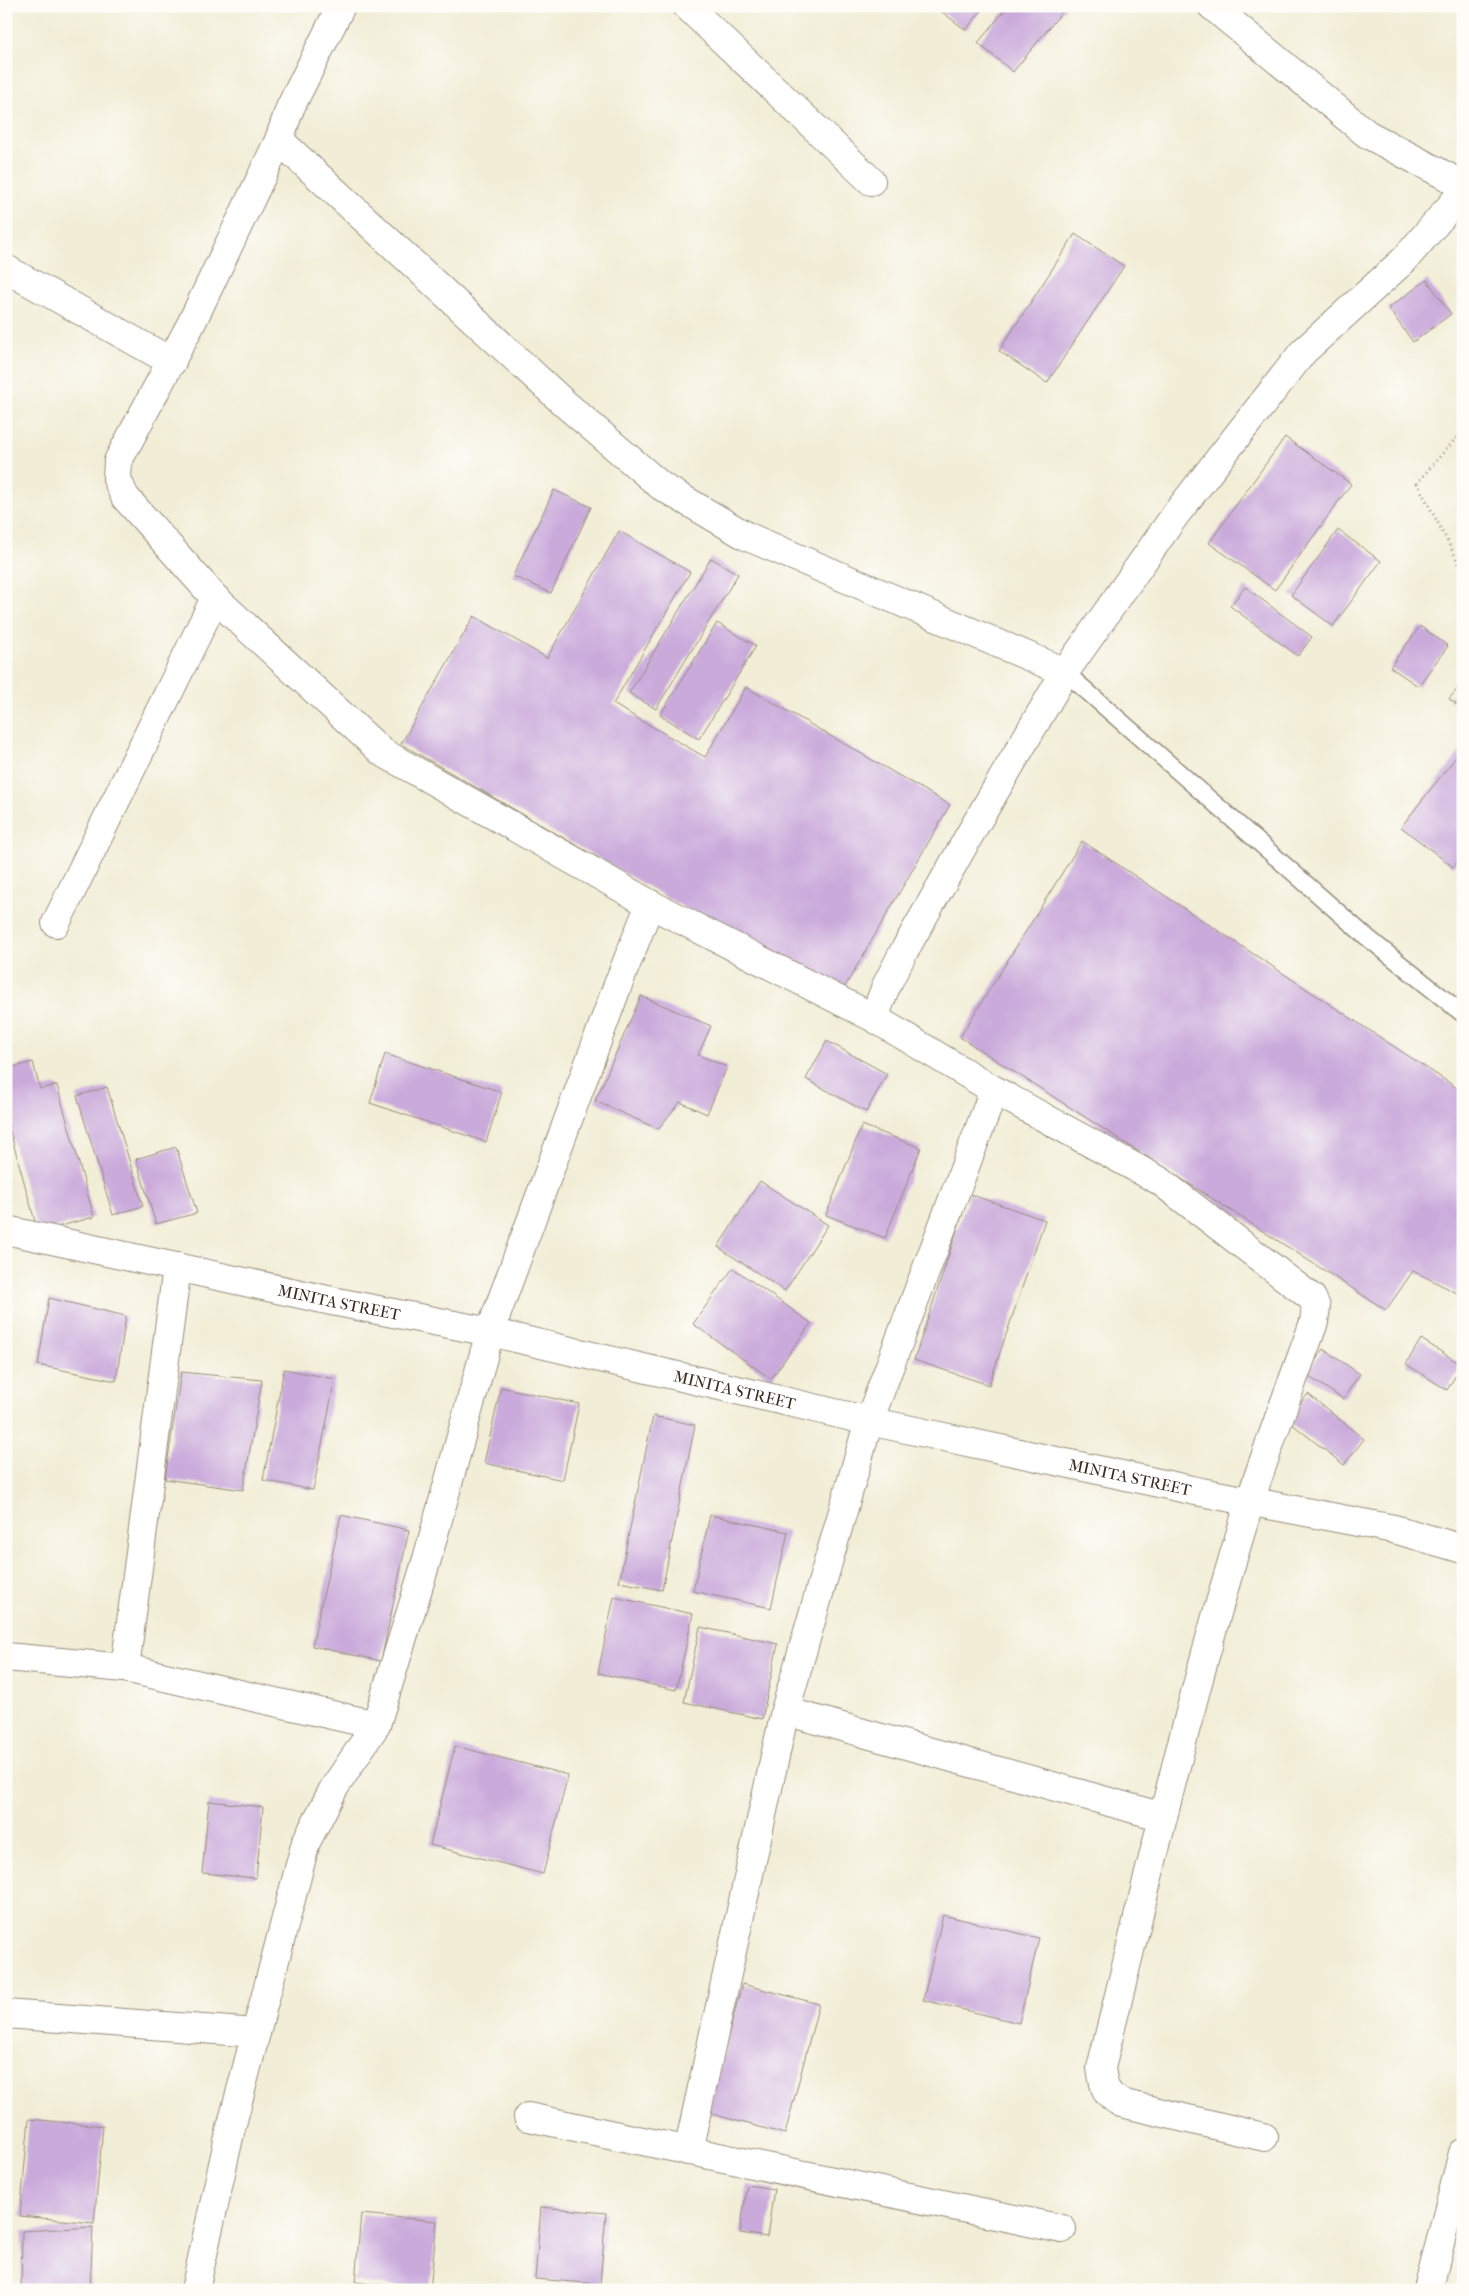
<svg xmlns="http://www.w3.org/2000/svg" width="1469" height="2296" font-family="'IM FELL French Canon',serif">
<rect width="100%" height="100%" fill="#fdfcf7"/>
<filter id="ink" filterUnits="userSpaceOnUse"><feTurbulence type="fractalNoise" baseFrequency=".02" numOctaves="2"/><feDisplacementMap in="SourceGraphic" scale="10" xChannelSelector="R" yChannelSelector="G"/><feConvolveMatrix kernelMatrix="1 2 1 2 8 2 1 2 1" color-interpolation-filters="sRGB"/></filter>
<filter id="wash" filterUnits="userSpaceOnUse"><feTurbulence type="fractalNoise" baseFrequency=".0096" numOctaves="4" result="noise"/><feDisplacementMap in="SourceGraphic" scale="20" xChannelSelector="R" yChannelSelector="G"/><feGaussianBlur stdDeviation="1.12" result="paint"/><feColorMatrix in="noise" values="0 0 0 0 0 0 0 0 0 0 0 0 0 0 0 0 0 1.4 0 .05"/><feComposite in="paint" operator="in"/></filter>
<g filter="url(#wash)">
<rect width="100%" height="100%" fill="#f1edd6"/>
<g id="blocks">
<path fill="#caaadb" d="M934,6H985L966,30Z
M1008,6H1067L1013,72L978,43Z
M1075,234L1124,266L1047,383L999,351Z
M1427,280L1451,314L1413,342L1388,308Z
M1285,437L1351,484L1275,590L1209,543Z
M554,490L591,507L551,593L513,576Z
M1338,530L1381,561L1333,626L1291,595Z
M619,531L690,572L613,704L705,757L746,687L950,805L839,997L401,744L474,616L547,658Z
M711,558L738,574L656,709L629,693Z
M1245,587L1312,637L1298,656L1230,606Z
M717,623L756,646L699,739L660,715Z
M1420,626L1448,646L1418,686L1390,667Z
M1463,682V709L1449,699Z
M1463,748V855L1453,867L1401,827Z
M1082,841L1463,1092V1296L1413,1271L1386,1310L960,1037Z
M641,996L711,1026L698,1055L727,1067L707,1114L680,1102L658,1129L595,1101Z
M827,1041L887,1074L866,1112L806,1079Z
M385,1054L502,1092L486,1142L370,1103Z
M33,1062L40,1089L57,1085L94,1217L38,1232L6,1117V1069Z
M107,1087L143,1206L113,1215L77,1096Z
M862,1125L921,1148L885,1238L826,1215Z
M176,1147L197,1213L156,1224L136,1159Z
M760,1181L828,1225L785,1291L718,1247Z
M969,1194L1045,1220L989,1385L914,1360Z
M733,1268L811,1323L771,1379L693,1324Z
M49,1298L126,1316L116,1381L38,1365Z
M1421,1339L1462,1365L1447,1390L1406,1364Z
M1323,1349L1360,1374L1343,1399L1306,1375Z
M284,1369L335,1379L313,1490L263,1480Z
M181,1372L262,1380L243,1490L165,1479Z
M501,1387L579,1404L563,1480L484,1463Z
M1308,1394L1364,1439L1344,1465L1287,1420Z
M653,1416L695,1425L662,1590L619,1582Z
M341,1515L409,1530L381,1661L312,1646Z
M710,1515L788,1532L771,1608L693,1591Z
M614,1597L693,1614L676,1690L598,1673Z
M700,1627L778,1644L762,1719L684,1702Z
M455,1746L568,1775L543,1874L430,1845Z
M209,1801L263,1807L256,1878L202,1873Z
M943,1915L1039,1938L1019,2023L923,2000Z
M742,1984L819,2004L785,2134L708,2113Z
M29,2119L103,2126L94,2223L20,2216Z
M747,2185L774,2189L767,2237L740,2233Z
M541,2207L606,2213L600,2284L535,2279Z
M361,2214L437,2221L430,2290L355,2282Z
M93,2227L90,2290H21L22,2231Z"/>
</g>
</g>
<g filter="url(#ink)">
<use href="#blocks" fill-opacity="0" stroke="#968c7a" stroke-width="1"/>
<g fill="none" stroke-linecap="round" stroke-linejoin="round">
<defs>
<path id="lane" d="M1065,672L1363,934L1463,1014"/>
<g id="street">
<path d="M341,6L290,108L279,140L191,324L118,461L117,479L125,497L215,598L382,752L650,904L874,1018L994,1090L1160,1181L1312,1298L1316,1307L1314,1322C1293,1382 1269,1441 1250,1502C1192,1688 1148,1879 1101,2068C1104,2087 1104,2093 1121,2103L1264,2137"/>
<path d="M687,6L871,181"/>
<path d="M1212,6L1367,134L1463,185"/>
<path d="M279,140L564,403L661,486L746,536L1065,672"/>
<path d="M6,269L172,362"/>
<path d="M56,923L215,598"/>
<path d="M874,1018L886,986L903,953L974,827L1065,672L1176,514L1303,352L1404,260L1463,192"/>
<path id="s1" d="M6,1230L332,1301L490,1332L869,1421L1196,1491L1394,1529L1463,1549"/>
<path d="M6,1657L125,1668L376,1725"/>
<path d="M125,1668L177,1267"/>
<path d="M785,1711L1163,1817"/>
<path d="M6,2014L256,2033"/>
<path d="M528,2117L1062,2229"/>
<path d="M688,2151L785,1711L869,1421L994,1090"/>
<path d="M195,2290L231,2128L306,1842L334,1788L376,1725L427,1559L490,1332L617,987L650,904"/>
<path d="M1428,2290L1463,2153"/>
</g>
</defs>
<use href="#lane" stroke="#968c7a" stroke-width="19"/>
<use href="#street" stroke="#968c7a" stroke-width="30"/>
<path stroke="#968c7a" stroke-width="3" stroke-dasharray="1 4" stroke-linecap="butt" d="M1463,430L1417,483L1463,571"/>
<use href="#lane" stroke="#fff" stroke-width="16"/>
<use href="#street" stroke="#fff" stroke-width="28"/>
</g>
</g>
<g text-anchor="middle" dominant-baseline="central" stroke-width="4" stroke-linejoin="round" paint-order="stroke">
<g font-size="16" fill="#3b2a1e" stroke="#fdfcf7">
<text stroke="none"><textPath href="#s1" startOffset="341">MINITA STREET</textPath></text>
<text stroke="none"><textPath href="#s1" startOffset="746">MINITA STREET</textPath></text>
<text stroke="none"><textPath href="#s1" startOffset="1151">MINITA STREET</textPath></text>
</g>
</g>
<rect width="1469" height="2296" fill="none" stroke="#fdfcf7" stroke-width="25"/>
</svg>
